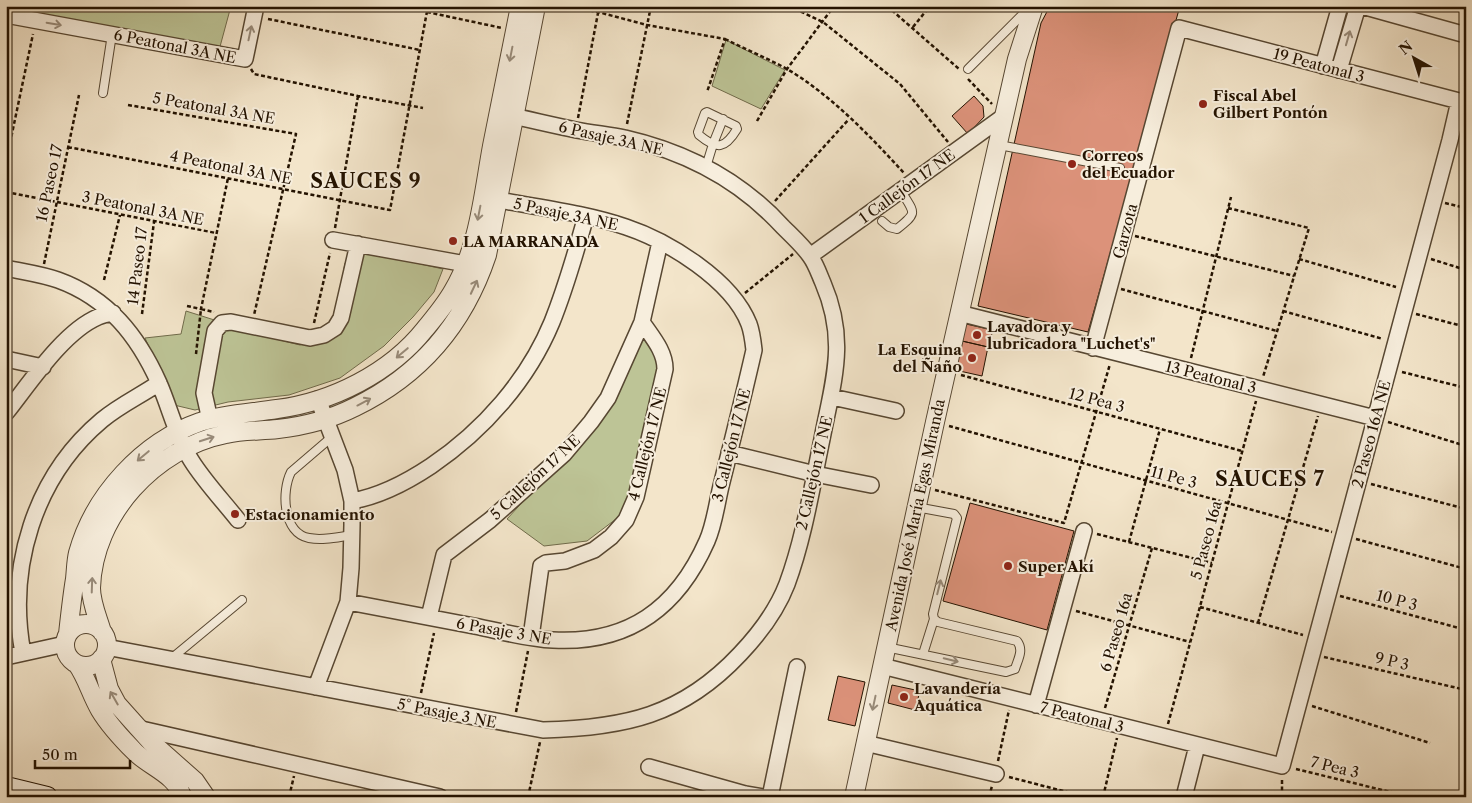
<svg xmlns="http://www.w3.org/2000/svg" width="1472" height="803" font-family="'Libre Caslon Text',serif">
<rect width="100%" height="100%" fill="#f3e5ca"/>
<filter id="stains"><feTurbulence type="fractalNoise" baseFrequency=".004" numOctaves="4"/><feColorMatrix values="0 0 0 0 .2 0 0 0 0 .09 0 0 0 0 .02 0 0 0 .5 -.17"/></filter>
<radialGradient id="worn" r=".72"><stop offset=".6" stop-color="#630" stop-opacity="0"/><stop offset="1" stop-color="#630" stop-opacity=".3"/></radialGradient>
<path fill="#bdc496" stroke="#706b4b" d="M6,6H231L218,54L6,8Z
M726,40L785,70L761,109L712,86Z
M358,250L443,269L434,292L413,317L384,346L340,378L289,395L228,402L195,410L174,405L145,338L181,334L186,311L268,337L300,345L326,331L332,320L341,286L345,263Z
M640,330L658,350V373L629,504L620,516L587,541L544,546L507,519L572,448Z"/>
<path fill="#dc927a" stroke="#231200" d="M1050,6H1180L1088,332L978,306L1041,23Z
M974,96L983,106L984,117L968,134L952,116Z
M966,324L993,330L988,347L962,341Z
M962,341L988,347L982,376L955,370Z
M970,503L1074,531L1047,630L943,601Z
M838,676L865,682L855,726L828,720Z
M892,685L920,691L915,710L888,703Z"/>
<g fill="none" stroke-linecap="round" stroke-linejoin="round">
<defs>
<path id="service" d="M968,69L1022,15
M103,93L112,34
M707,112L736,126L737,129C725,149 717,150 699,135L698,132L705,113Z
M999,145L1120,168
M706,167L713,144L723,119
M1140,173L1155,175
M882,221L889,227L897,229C918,212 915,214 901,191
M333,436L291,472C281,492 283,533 309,538C323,541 338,537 352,535
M886,647L1006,672L1015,669C1018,659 1024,650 1017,641L938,622L934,619L933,614L957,518L954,514L916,507
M923,654L934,619
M172,658L242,600"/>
<path id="minor" d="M1362,6L1466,35
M6,15L245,59L256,6
M1323,66L1340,6
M1339,70L1358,6
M333,240L466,264
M810,256L1004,116
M6,268C24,272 41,274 58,280C108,298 138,336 159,383C170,408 176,436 191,460C204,481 223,501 238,520
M959,313L1375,418
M6,359L43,367
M832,397L896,411
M6,413C30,383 63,332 98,317C103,315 108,314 113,313
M210,420L204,393L215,331L222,323L231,322L310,338L324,335L335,328L341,318L358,244
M729,453L815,474L871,485
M352,501C381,496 407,482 431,466C484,430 528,380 552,322C566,287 576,252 586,216
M348,602C390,610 432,618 474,626C500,631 527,639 553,640C628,644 677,609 707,541C715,523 717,501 722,482C733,438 744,394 754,350C753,341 752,332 749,324C732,280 668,241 626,227C585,213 541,208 499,200
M429,617L444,555L490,520L564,454L591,422L608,398L642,322L660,242
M531,637L541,566L546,563L565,561L594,550L611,537L626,520L636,497L665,369C665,351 652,337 642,322
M106,647L543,730C624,728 682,716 740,654C759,634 777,610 787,584C804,538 812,487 822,439C833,381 848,341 823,283C819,274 816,264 810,256C803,246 792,236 783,227C741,181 686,152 625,138C609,135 592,133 576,130C552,125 527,119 503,114
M23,653C7,568 34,477 102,420C120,405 140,396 159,383
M6,657L65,644
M882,666L1282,766L1450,140L1459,101L1179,28L1093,348
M316,687L348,602L351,568L352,525V501L345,470L318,399
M1036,705L1084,531
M137,728L440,797
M865,743L996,774
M649,767L745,794L763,797
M770,797L797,667
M1184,797L1197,746"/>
<path id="tertiary" d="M65 645a21 21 0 1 1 42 0a21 21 0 1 1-42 0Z
M102,632C98,618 91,603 91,588C93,515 155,448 226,434C243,430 261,431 278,429C305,426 331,419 355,407C421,375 464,324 487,255L536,6
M68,634C70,616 72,597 75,579C76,570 76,561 78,553C94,495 143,442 200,422C225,414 251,413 277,409C332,402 390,373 425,329C435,317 445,305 453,291C479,247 483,195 492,146C501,99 511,53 520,6
M101,659L109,689L117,704L151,742L195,781L206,797
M77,664C87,678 91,695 100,710C109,725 122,739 135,752C150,767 177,775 182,797
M854,797L935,422L1017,59L1034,6"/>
<path id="secondary" d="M6,787L47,797"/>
</defs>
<use href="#service" stroke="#574732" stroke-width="10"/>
<use href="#minor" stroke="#574732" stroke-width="18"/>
<use href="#tertiary" stroke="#574732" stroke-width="20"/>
<use href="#secondary" stroke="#231200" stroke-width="22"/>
<path stroke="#231200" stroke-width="2.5" stroke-dasharray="4 2.5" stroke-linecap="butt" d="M564,6L598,12L647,25L725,39L707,92
M789,6L823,22L900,84L948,142
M887,6L959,69
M427,12L502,28
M268,19L420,50
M913,27L930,6
M725,39C745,49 767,58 787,69C831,95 869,135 904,173
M251,69L254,74L358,96L423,108
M968,79L992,104
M128,105L296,134L254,315
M578,118L598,13
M757,121L787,69L834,6
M627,124L651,6
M68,147L390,210L428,6
M6,162L33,34
M6,192L216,233
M775,201L849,119
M1445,203L1466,208
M1228,208L1309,228L1263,377
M335,228L358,96
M1135,236L1294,276
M1299,259L1396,287
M1431,259L1466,270
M44,264L79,95
M104,280L120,215
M1121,289L1277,331
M745,293L793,254
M187,306L201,309L228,178
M1283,311L1383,339
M142,314L154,222
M1416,314L1466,327
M314,323L330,253
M196,354L201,309L214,312
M1191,358L1231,197
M1402,372L1466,388
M961,375L1242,451
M1388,422L1466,446
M949,426L1332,532
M1371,484L1466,509
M935,490L1064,523L1110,364
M1097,534L1212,563
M1356,539L1466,569
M1129,542L1160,429
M1340,596L1459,628
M1200,607L1303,635
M1076,611L1190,642
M1258,623L1318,416
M1324,657L1466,690
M421,693L434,633
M1312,706L1430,743
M1105,708L1152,548
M516,712L528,651
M1168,724L1256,401
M998,761L1009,710
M1296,769L1411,797
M1009,777L1086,797
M289,797L294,776
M528,797L540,742
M989,797L992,786
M1103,797L1117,738
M1282,797V778"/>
<use href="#service" stroke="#f7eedd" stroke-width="8"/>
<use href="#minor" stroke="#f7eedd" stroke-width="15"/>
<use href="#tertiary" stroke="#f7eedd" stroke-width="18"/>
<use href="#secondary" stroke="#f7eedd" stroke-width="20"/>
</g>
<defs><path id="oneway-shaft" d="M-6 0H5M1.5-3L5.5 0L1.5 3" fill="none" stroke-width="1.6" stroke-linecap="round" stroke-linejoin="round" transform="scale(1.25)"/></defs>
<g stroke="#988b7a">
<use href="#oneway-shaft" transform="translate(54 24) rotate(10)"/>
<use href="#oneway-shaft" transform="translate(250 33) rotate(-78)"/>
<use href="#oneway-shaft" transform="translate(1348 38) rotate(-74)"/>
<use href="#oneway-shaft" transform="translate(511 54) rotate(101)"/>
<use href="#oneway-shaft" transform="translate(479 213) rotate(101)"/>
<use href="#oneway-shaft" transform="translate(474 287) rotate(-65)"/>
<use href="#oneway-shaft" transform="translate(402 353) rotate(140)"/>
<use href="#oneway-shaft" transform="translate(364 402) rotate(-28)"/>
<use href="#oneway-shaft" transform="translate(207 439) rotate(-18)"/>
<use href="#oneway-shaft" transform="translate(143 456) rotate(140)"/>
<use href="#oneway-shaft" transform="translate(92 585) rotate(-88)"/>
<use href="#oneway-shaft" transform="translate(939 587) rotate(-76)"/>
<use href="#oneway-shaft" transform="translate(951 660) rotate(13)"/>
<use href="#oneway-shaft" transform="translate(114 698) rotate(-120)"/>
<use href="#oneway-shaft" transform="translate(874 703) rotate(102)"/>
</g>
<g fill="#8f2418" stroke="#f7eedd" stroke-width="2">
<circle cx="1203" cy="104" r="5"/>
<circle cx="1072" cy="164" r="5"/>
<circle cx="453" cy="241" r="5"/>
<circle cx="977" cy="335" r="5"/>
<circle cx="972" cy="358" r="5"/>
<circle cx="235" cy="514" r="5"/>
<circle cx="1008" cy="566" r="5"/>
<circle cx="904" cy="697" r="5"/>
</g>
<g text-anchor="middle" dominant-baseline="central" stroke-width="4" stroke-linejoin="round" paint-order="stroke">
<g font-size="15" fill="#231200" stroke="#f7eedd">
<text transform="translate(175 46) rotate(11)">6 Peatonal 3A NE</text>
<text transform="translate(1319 65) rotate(15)">19 Peatonal 3</text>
<text transform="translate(214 108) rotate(10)">5 Peatonal 3A NE</text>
<text transform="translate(611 138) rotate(13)">6 Pasaje 3A NE</text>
<text transform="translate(231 167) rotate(11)">4 Peatonal 3A NE</text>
<text transform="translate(49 183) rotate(-78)">16 Paseo 17</text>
<text transform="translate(907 186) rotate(-36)">1 Callejón 17 NE</text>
<text transform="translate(143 208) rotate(11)">3 Peatonal 3A NE</text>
<text transform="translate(566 214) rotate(12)">5 Pasaje 3A NE</text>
<text transform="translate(1125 231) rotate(-75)">Garzota</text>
<text transform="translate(137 266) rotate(-83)">14 Paseo 17</text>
<text transform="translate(1211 377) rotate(14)">13 Peatonal 3</text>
<text transform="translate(1097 400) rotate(15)">12 Pea 3</text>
<text transform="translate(1371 434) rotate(-75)">2 Paseo 16A NE</text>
<text transform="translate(647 444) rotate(-76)">4 Callejón 17 NE</text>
<text transform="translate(731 445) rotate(-76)">3 Callejón 17 NE</text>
<text transform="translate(814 473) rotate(-77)">2 Callejón 17 NE</text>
<text transform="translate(535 477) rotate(-43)">5 Callejón 17 NE</text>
<text transform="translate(1174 477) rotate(15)">11 Pe 3</text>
<text transform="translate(915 515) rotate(-78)">Avenida José María Egas Miranda</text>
<text transform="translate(1206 540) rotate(-75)">5 Paseo 16a</text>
<text transform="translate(1397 600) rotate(15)">10 P 3</text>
<text transform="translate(504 631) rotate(10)">6 Pasaje 3 NE</text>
<text transform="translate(1116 632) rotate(-74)">6 Paseo 16a</text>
<text transform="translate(1392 661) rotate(13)">9 P 3</text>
<text transform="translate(447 713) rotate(11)">5° Pasaje 3 NE</text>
<text transform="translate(1082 717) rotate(14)">7 Peatonal 3</text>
<text transform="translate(1335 767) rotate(14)">7 Pea 3</text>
</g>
<g font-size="15" font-weight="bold" fill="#231200" stroke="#f7eedd" text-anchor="start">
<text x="1213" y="95">Fiscal Abel<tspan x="1213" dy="17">Gilbert Pontón</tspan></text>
<text x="1082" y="155">Correos<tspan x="1082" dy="17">del Ecuador</tspan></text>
<text x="463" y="241">LA MARRANADA</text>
<text x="987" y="326">Lavadora y<tspan x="987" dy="17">lubricadora "Luchet's"</tspan></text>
<text x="962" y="349" text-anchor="end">La Esquina<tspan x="962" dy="17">del Ñaño</tspan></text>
<text x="245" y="514">Estacionamiento</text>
<text x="1018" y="566">Super Akí</text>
<text x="914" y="688">Lavandería<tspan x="914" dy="17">Aquática</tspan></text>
</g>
<g font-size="20" font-weight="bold" letter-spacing="1" fill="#231200" stroke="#f7eedd">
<text x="366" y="181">SAUCES 9</text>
<text x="1270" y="479">SAUCES 7</text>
</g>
</g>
<rect width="1472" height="803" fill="none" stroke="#f3e5ca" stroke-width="25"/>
<rect x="8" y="8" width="1457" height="788" fill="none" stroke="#231200" stroke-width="2.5"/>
<rect x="12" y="12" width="1447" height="778" fill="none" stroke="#231200"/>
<g transform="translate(1414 58) rotate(321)" stroke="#f7eedd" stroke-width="4" paint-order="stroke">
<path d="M0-4L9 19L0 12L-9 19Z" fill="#231200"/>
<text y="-8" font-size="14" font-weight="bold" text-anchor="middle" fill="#231200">N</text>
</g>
<path d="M35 760v8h95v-8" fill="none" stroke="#231200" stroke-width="2.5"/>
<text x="42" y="760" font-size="15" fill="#231200" stroke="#f7eedd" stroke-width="4" paint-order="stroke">50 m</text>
<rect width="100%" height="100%" filter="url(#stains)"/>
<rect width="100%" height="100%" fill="url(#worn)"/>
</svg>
